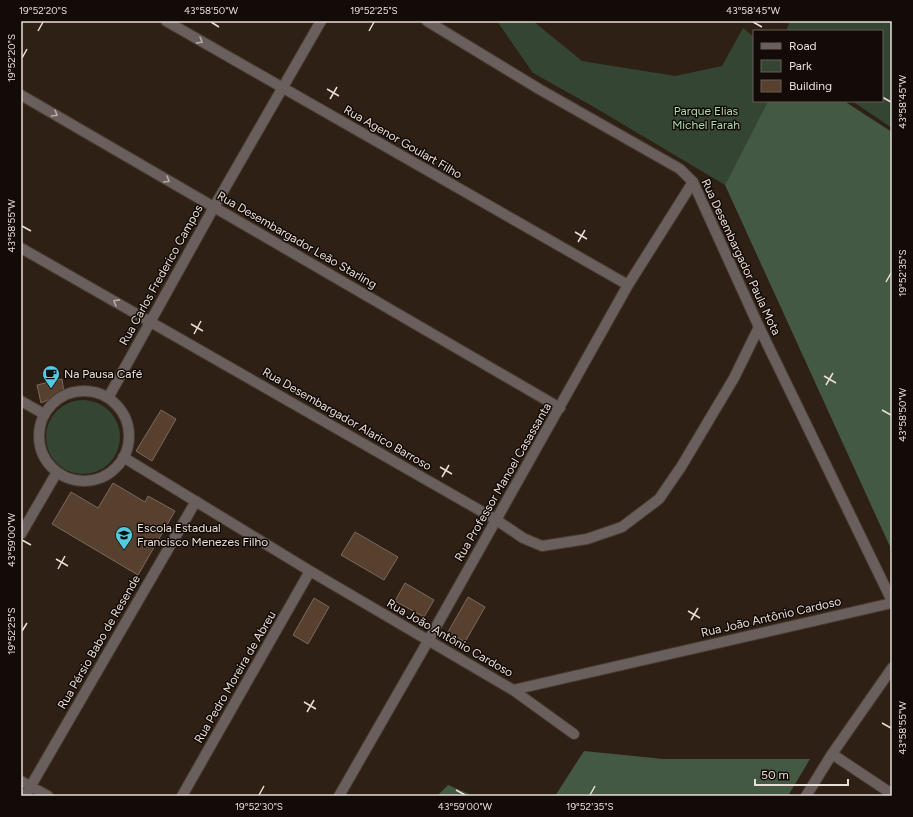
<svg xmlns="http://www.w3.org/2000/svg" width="913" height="817" font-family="Figtree,sans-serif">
<rect width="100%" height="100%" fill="#2f2015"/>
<path fill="#354534" d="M497,21H533L582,61L675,76L722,66L743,28L754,37V101H768L725,185L594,107L533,73Z
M790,21H892V128L852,101H882V31H786Z
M46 437a37 37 0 1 1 74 0a37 37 0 1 1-74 0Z"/>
<path fill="#445943" d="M768,101H844L892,132V551L725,185Z
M584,751L663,759H810L788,796H555Z
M448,785L474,796H437Z"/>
<path fill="#58402f" stroke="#7c695d" d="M62,379L64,393L41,403L37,385Z
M161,410L176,419L152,461L136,451Z
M113,483L145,502L148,496L175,511L138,575L52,524L71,492L98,508Z
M355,532L398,557L384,580L341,555Z
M405,583L434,600L424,617L395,601Z
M468,597L485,607L465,642L448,632Z
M314,598L329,607L308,644L293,635Z"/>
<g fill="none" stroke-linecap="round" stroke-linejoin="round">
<defs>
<path id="minor" d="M166,21L628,285
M21,95L560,408
M21,248L495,519L523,538L542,546L587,539L622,527L659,499L681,467L734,378L759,327
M39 436a45 45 0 1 1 90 0a45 45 0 1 1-90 0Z
M108,398L214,207L321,21
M21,401L44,414
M123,457L310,571L513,690L892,603
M21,534L57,472
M513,690L574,734
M832,754L892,794
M21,781L48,796
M25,796L196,501
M182,796L310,571
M339,796L428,641L628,285L693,182
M806,796L832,754L892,668"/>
<path id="tertiary" d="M427,21L539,89L680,169L693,182L759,327L892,601"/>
</defs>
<use href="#minor" stroke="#493b30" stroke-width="12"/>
<use href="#tertiary" stroke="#493b30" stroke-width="12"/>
<use href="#minor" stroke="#695f5c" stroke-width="10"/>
<use href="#tertiary" stroke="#695f5c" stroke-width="10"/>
</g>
<defs><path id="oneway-chevron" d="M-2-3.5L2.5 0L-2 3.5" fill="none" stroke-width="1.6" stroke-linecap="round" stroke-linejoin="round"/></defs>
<g stroke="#b6aba5">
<use href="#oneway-chevron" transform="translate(200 41) rotate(30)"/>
<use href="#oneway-chevron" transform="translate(55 114) rotate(30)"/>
<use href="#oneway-chevron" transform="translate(167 180) rotate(30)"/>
<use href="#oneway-chevron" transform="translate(116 302) rotate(-151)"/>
</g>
<path fill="none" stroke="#e9ded6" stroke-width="1.5" d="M211,22L219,27M753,22L762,27M38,31L43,22M369,31L374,22M22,58L27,49M327,89L339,96M882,97L891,102M330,99L337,87M22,226L31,231M575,232L587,239M578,242L585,230M886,282L891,273M191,324L203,331M194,334L201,321M824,376L836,383M826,385L833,373M882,410L891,415M440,467L452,474M442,477L449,465M22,540L31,545M56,559L68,566M58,569L65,556M688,611L700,618M691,620L698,608M22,631L27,623M304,702L316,709M307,712L314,700M882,723L891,728M456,790L465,795M259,795L264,786M590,795L595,786"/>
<defs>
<symbol id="cafe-pin" viewBox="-11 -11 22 30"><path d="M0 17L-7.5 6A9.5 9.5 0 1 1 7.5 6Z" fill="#54cade" stroke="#120b07"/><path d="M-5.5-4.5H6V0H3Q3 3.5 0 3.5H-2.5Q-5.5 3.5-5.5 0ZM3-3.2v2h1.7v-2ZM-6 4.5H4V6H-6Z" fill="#111"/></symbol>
<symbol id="school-pin" viewBox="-11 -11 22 30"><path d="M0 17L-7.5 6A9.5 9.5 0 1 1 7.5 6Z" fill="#54cade" stroke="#120b07"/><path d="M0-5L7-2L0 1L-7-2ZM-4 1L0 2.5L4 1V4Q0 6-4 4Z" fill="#111"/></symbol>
</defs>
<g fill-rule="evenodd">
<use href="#cafe-pin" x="41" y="364" width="20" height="27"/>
<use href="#school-pin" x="114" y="525" width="20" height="27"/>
</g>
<g text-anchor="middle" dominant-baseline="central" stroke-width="3" stroke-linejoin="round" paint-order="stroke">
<g font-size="12" fill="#aed8ac" stroke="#120b07">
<text x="706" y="111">Parque Elias<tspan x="706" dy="14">Michel Farah</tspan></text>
</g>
<g font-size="12" fill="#e9ded6" stroke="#120b07">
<text transform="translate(403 142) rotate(30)">Rua Agenor Goulart Filho</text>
<text transform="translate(297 240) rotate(30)">Rua Desembargador Leão Starling</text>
<text transform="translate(741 257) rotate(65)">Rua Desembargador Paula Mota</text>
<text transform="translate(161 275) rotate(-61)">Rua Carlos Frederico Campos</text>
<text transform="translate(347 419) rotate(30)">Rua Desembargador Alarico Barroso</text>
<text transform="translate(503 482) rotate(-60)">Rua Professor Manoel Casassanta</text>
<text transform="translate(771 617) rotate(-13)">Rua João Antônio Cardoso</text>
<text transform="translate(450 638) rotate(30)">Rua João Antônio Cardoso</text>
<text transform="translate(99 642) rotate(-60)">Rua Pérsio Babo de Resende</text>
<text transform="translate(235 677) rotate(-60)">Rua Pedro Moreira de Abreu</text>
</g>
<g font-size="12" fill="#e9ded6" stroke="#120b07" text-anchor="start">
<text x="64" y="374">Na Pausa Café</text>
<text x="137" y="528">Escola Estadual<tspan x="137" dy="14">Francisco Menezes Filho</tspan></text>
</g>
</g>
<rect width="913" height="817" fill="none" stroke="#120b07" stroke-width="44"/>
<rect x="753" y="30" width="130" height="72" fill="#120b07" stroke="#685f5a"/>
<rect x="761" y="43" width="20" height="6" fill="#695f5c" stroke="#685f5a"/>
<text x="789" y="50" font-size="12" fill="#e9ded6">Road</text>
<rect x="761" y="60" width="20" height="12" fill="#354534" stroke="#685f5a"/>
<text x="789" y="70" font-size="12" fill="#e9ded6">Park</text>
<rect x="761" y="80" width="20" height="12" fill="#58402f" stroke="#685f5a"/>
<text x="789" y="90" font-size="12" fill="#e9ded6">Building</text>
<path d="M755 779v6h93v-6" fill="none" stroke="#e9ded6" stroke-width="2"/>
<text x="761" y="779" font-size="12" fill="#e9ded6" stroke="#120b07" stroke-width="3" paint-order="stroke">50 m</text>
<rect x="22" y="22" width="869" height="773" fill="none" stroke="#e9ded6" stroke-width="1.5"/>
<g font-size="10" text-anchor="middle" fill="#e9ded6">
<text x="43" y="14">19°52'20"S</text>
<text x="211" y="14">43°58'50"W</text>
<text x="374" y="14">19°52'25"S</text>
<text x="753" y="14">43°58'45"W</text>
<text transform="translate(11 58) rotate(-90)" y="4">19°52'20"S</text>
<text transform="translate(902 102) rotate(-90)" y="4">43°58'45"W</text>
<text transform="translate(11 226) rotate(-90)" y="4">43°58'55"W</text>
<text transform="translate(902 273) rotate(-90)" y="4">19°52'35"S</text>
<text transform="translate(902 415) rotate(-90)" y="4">43°58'50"W</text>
<text transform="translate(11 540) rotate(-90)" y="4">43°59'00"W</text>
<text transform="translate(11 631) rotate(-90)" y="4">19°52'25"S</text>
<text transform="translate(902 728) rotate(-90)" y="4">43°58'55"W</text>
<text x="259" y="810">19°52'30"S</text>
<text x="465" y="810">43°59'00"W</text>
<text x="590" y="810">19°52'35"S</text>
</g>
</svg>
